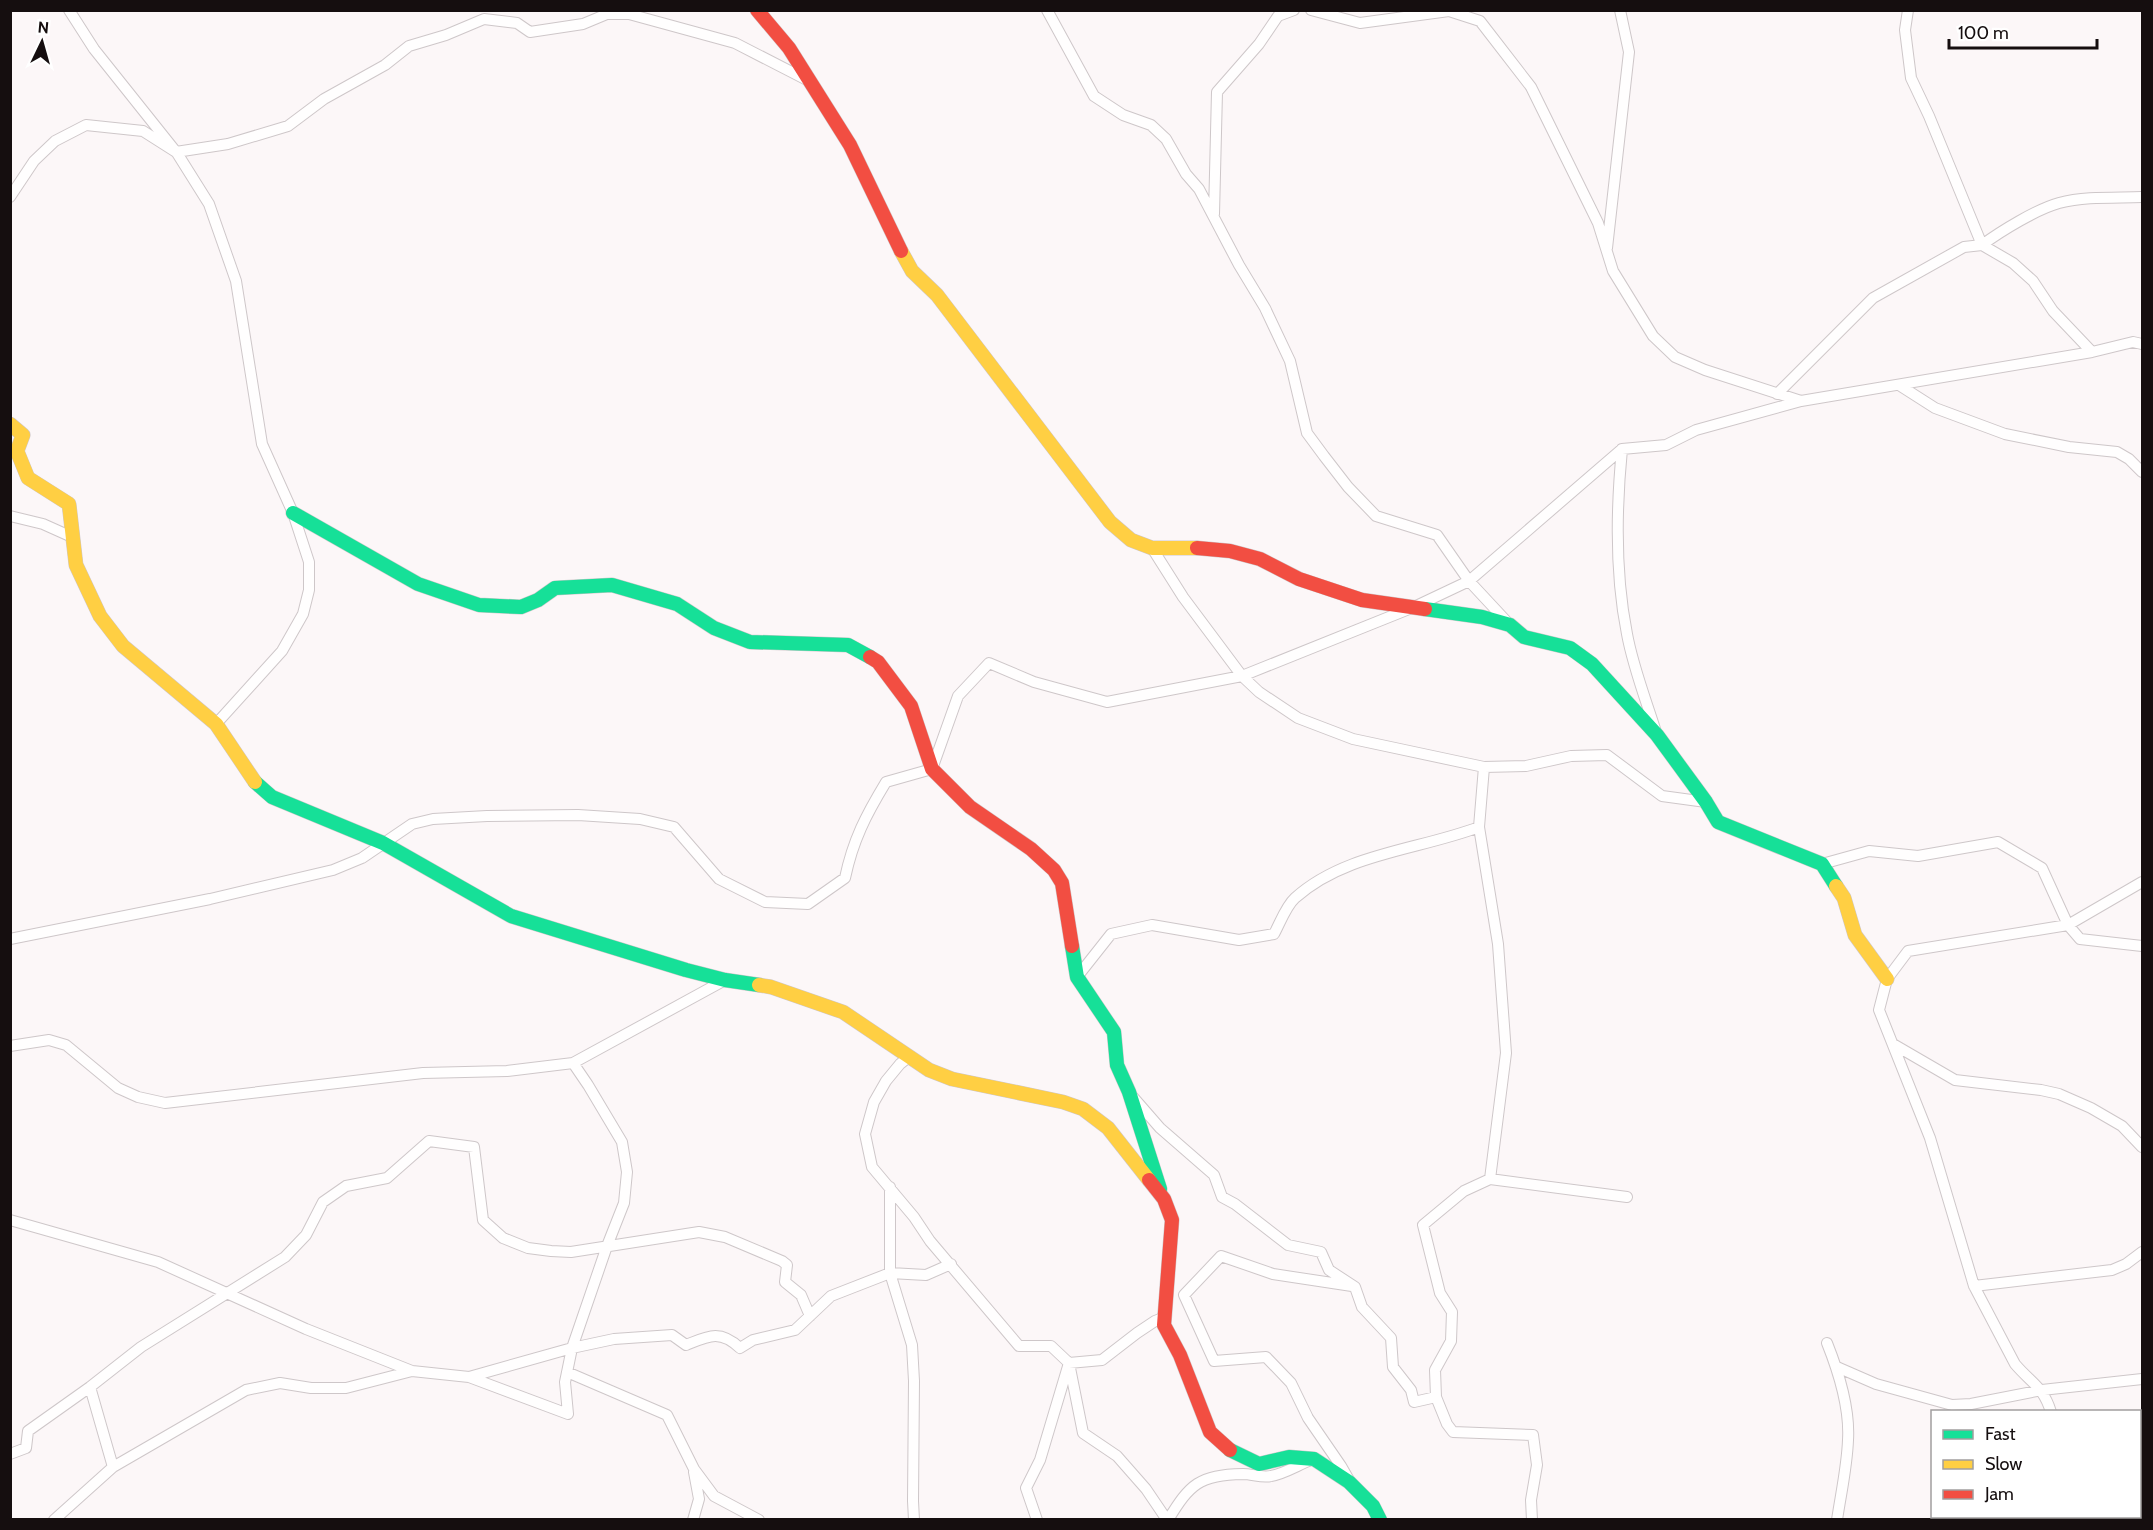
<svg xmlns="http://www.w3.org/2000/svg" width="2153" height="1530" font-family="Cabin,sans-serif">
<rect width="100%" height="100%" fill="#fcf7f8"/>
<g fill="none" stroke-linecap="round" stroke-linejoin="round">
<defs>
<path id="street" d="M69,10L94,49L177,153L209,204L236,281L262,444L293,513L309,562V590L303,614L282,651L216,724
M1047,10L1094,96L1123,115L1151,125L1166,139L1186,174L1199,189L1239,265L1265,308L1290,361L1307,433L1324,456L1348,487L1376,516L1437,535L1469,581L1509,624
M1311,10L1360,23L1449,11L1480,21L1531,87L1598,223L1613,271L1653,336L1675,357L1705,370L1801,401
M1908,10L1905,30L1911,78L1929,116L1982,245C2001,231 2037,209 2059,203C2086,196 2115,198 2142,197
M10,197L34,161L55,141L86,125L143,131L176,152L228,144L288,126L324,99L385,65L409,46L446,35L484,19L517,23L530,32L583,24L607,14H629L735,43L809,81
M1214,214L1217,92L1259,44L1278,16L1294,10
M1607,248L1629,52L1620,10
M1899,385L1935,408L2005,434L2069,447L2117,452L2129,459L2142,472
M1777,394L1873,298L1964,247L1982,245L2013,263L2033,281L2053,311L2092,352
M10,516L43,524L72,537
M1152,548L1183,597L1242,676L1259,692L1298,718L1353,739L1484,767L1526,766L1571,756L1607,755L1662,796L1706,802
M1656,732C1646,700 1633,667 1627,634C1615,574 1616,510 1622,449L1666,445L1696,430L1801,401L2092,352L2133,342L2142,344
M1479,827L1498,944L1506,1053L1490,1179
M1822,864L1869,851L1918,856L1998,842L2042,868L2068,925L2080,939L2142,946
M10,939L210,899L333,870L362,858L412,824L433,819L487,816L578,815L640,819L674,827L719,879L765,902L808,904L845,878C853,840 866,815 886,782L932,769L958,696L989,663L1034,682L1107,702L1242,676L1414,607L1469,581L1622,449
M1077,977L1111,934L1152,925L1239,940L1274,934C1280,923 1286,906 1295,898C1345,853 1419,850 1479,827L1484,767
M1893,1044L1955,1080L2041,1090L2059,1094L2091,1108L2122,1126L2142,1147
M10,1046L49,1040L66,1045L118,1088L138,1097L165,1103L423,1073L507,1071L573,1063L725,980
M910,1056L900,1064L886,1081L874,1102L865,1134L872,1167L914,1217L930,1241L1019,1346H1051L1069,1363L1083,1433L1117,1456L1146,1489L1167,1520
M1133,1097L1160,1128L1214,1175L1222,1197L1235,1204L1288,1245L1321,1252L1329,1270L1355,1287L1362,1307L1391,1338L1393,1367L1411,1390L1414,1402L1436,1397L1447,1424L1453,1432L1533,1435L1537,1465L1531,1500L1532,1520
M890,1187V1273L912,1345L914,1381L913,1501L914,1520
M10,1220L158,1262L306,1329L412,1371L469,1377L568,1414L565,1382L572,1348L607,1246L624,1203L627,1172L622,1142L588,1085L573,1063
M1974,1286L2112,1270L2126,1264L2142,1252
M1827,1343C1839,1373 1850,1408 1848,1440C1847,1467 1841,1493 1837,1520
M1837,1367L1876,1384L1952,1405L1971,1404L2042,1390L2142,1379
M567,1372L667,1415L694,1469L714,1496L759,1520
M469,1377L572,1348L614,1339L672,1335L686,1345C708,1336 720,1329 740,1348L753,1340L795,1330L831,1296L890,1273L926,1275L951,1264
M90,1387L113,1467
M1436,1397L1435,1370L1451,1341L1452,1312L1440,1293L1423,1225L1464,1191L1490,1179L1627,1197
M2051,1412C2043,1386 2031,1383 2015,1364L1974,1286L1930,1138L1879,1010L1887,979L1908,951L2068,925L2142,882
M10,1454L26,1448L28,1431L90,1387L141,1347L285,1257L306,1235L323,1202L346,1186L387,1178L429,1141L474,1147L483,1220L503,1238L528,1248L551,1251L571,1252L699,1232L725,1237L782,1261L787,1265L785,1282L801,1295L810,1316
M1349,1480L1341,1466L1308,1418L1291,1383L1266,1357L1214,1361L1184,1295L1221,1256L1273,1274L1352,1286
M2058,1516L2059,1520
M54,1520L113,1467L246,1390L280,1383L311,1388H346L412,1371
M693,1520L699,1499L694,1472
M1037,1520L1026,1488L1040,1460L1069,1363L1102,1360L1137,1333L1155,1321L1165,1317
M1168,1520C1190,1484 1199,1475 1243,1474C1252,1474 1262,1478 1271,1476C1284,1474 1298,1465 1311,1460
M2111,1520L2142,1516"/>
<path id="fast" d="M293,513L418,584L479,605L521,607L538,600L555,588L612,585L677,604L714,628L750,642L848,645L870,657
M1425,609L1482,617L1510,625L1524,637L1570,648L1592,664L1657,735L1706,802L1718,822L1822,864L1836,886
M255,782L272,797L383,843L511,916L686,970L725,980L759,985
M1072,946L1077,977L1114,1032L1117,1065L1129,1092L1160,1189
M1230,1450L1259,1464L1289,1457L1314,1459L1349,1482L1373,1506L1380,1520"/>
<path id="slow" d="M901,251L912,271L937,295L1110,522L1131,540L1152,548H1197
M10,424L23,435L17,451L28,478L69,504L76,565L100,616L123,646L216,724L255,782
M1836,886L1844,898L1855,935L1887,979
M759,985L771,987L843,1012L929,1070L952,1079L1063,1102L1083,1109L1108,1128L1149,1180"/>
<path id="jam" d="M757,10L789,48L850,145L901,251
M1197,548L1230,551L1260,559L1299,579L1362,600L1425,609
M870,657L878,662L911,706L932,769L970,807L1031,849L1054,870L1062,883L1072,946
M1149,1180L1164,1199L1172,1220L1164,1325L1180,1355L1210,1432L1230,1450"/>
</defs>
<use href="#street" stroke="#cec7c9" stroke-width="12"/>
<use href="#fast" stroke="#cec7c9" stroke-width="15"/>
<use href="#slow" stroke="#cec7c9" stroke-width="15"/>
<use href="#jam" stroke="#cec7c9" stroke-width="15"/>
<use href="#street" stroke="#fffefe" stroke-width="10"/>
<use href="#fast" stroke="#16e098" stroke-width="14"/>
<use href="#slow" stroke="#ffcf43" stroke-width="14"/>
<use href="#jam" stroke="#f24e42" stroke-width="14"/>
</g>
<rect width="2153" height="1530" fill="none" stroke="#150e0f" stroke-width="24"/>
<rect x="1931" y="1410" width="210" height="108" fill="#ffffff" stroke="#a19f9f" stroke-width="1.5"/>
<rect x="1943" y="1430" width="30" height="9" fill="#16e098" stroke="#a19f9f" stroke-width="1.5"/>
<text x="1985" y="1440" font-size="18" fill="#150e0f">Fast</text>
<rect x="1943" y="1460" width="30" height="9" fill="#ffcf43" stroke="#a19f9f" stroke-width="1.5"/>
<text x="1985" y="1470" font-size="18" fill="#150e0f">Slow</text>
<rect x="1943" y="1490" width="30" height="9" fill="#f24e42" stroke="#a19f9f" stroke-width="1.5"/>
<text x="1985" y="1500" font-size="18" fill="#150e0f">Jam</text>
<g transform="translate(42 42) rotate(5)" stroke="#ffffff" stroke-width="4.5" paint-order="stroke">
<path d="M0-4.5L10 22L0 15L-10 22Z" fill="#150e0f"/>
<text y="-9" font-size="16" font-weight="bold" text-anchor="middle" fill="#150e0f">N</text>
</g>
<path d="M1949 39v9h148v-9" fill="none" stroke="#150e0f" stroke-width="3"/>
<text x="1958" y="39" font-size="18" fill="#150e0f" stroke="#ffffff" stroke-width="4.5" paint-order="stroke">100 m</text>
</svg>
